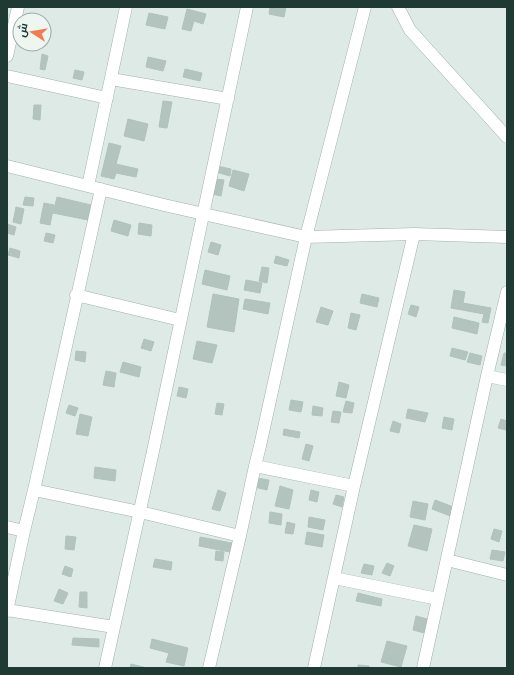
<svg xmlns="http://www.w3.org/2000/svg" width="514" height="675" font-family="'Public Sans',Cairo,sans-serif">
<rect width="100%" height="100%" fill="#deeae5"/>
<path fill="#b3c4be" stroke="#b0c3bc" d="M270,7H286L284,17L269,14Z
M187,9L206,14L203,24L194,21L191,31L182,29Z
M149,13L168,17L165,29L146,25Z
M42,54L48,56L45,70L40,69Z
M148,57L166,61L163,71L146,67Z
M185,69L202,73L200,81L183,77Z
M75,70L84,72L82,80L73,78Z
M163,101L172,102L167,128L159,127Z
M34,105H41L40,120L33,119Z
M128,119L148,124L144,141L124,136Z
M109,143L121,146L116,164L138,169L136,177L116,173L114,179L101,176Z
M217,166L231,169L230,176L216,172Z
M233,170L249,174L244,191L229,186Z
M214,179L224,180L221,196L212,194Z
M25,197L34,198L33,206L23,205Z
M57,197L91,205L88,220L53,213Z
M44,203L54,205L50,225L40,223Z
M16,207L24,209L21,224L13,222Z
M114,220L131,225L128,236L111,231Z
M139,223L152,225L151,236L138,234Z
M7,224L16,227L14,235L7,233Z
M46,233L55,235L53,243L44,241Z
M211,242L221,245L218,255L208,252Z
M10,248L20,251L19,258L8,255Z
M276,256L289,260L287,266L274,263Z
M262,267L269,268L267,283L259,281Z
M205,270L230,276L227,290L202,284Z
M246,280L262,283L260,293L244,290Z
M454,290L465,292L463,303L491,308L488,323L482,322L484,314L451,308Z
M213,294L239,299L234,332L207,327Z
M362,294L379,298L377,307L360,303Z
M245,299L270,303L268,314L243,309Z
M411,305L419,307L416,317L408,314Z
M321,307L333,311L328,325L316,322Z
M351,313L360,315L356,330L348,328Z
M454,317L479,323L477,334L452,328Z
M144,339L154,342L151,351L141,348Z
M197,341L217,345L212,363L193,359Z
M452,348L468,352L465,360L450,356Z
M76,351L86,352L85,362L75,360Z
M470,353L482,356L480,365L467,362Z
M504,353H507V366L501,365Z
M123,362L141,367L139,377L120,372Z
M106,371L116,373L114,387L103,385Z
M339,382L349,385L346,398L336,396Z
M179,387L188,389L186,398L177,396Z
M291,400L303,402L301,412L289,410Z
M346,401L354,403L352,413L343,412Z
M217,403L224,404L222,415L215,414Z
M69,405L78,408L75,416L66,413Z
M313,406L323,408L322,416L312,415Z
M408,409L428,413L425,422L406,418Z
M333,411L341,412L339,423L331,422Z
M80,414L92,417L88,436L76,434Z
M444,417L454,419L452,430L442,428Z
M501,419L507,421L506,430L498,428Z
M393,421L401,424L399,433L390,431Z
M284,429L300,432L299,438L283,435Z
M306,444L313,446L309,461L302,459Z
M95,467L116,470L115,481L94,478Z
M257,478L269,480L267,490L254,487Z
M280,486L293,490L289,509L275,506Z
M218,490L226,493L220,511L212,509Z
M311,490L319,492L317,502L309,500Z
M336,495L344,497L342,507L333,504Z
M435,500L456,508L453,517L432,509Z
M413,501L428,504L425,520L410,517Z
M270,512L282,514L281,525L269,523Z
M309,517L325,520L323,530L308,527Z
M287,522L295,524L293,534L285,533Z
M414,525L432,529L427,551L408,546Z
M494,529L502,531L499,542L491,539Z
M307,532L324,535L322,547L305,544Z
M66,536L76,537L74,550L65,549Z
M200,537L232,543L230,552L199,546Z
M492,550L505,552L503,561L490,559Z
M216,551L224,552L223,561L215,560Z
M155,559L172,562L171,570L153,567Z
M387,563L394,566L390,576L382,573Z
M364,564L374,566L372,575L361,573Z
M65,566L73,569L71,577L62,574Z
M59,589L68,593L63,604L54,601Z
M80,592H87V608L79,607Z
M358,593L382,599L381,606L356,601Z
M416,616L431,620L428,634L413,630Z
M73,638L99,639V647L72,645Z
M152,639L188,648L184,666L166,662L169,653L150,648Z
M387,641L407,646L401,667L381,662Z
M131,664L147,668H130Z
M358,665L369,666V668H358Z"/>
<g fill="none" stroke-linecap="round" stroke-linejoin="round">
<defs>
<path id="street" d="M398,7L410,30L507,137
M7,56L18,7
M7,76L107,98
M111,79L228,99
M7,166L164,205L306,237L414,234L507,237
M88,186L126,7
M76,295L180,320
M487,376L507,380
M255,466L354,486
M34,490L140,512L240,536
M7,527L24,531
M447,560L507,575
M334,578L438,599
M7,610L114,627
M7,611L24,531L34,490L101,189
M105,668L152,456L247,7
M209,668L240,536L255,466L260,446L306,237L365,7
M314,668L354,486L414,234
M423,668L487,376L507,292"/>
</defs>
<use href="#street" stroke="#a1b1ac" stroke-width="13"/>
<use href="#street" stroke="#fff" stroke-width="12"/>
</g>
<rect width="514" height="675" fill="none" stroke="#1f3933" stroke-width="16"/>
<g transform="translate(32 32) rotate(282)"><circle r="19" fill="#eef6f2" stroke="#9baaa6"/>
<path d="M0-3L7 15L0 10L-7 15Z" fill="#f27d53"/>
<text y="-6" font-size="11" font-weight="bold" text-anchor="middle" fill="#1f3933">ش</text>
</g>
</svg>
